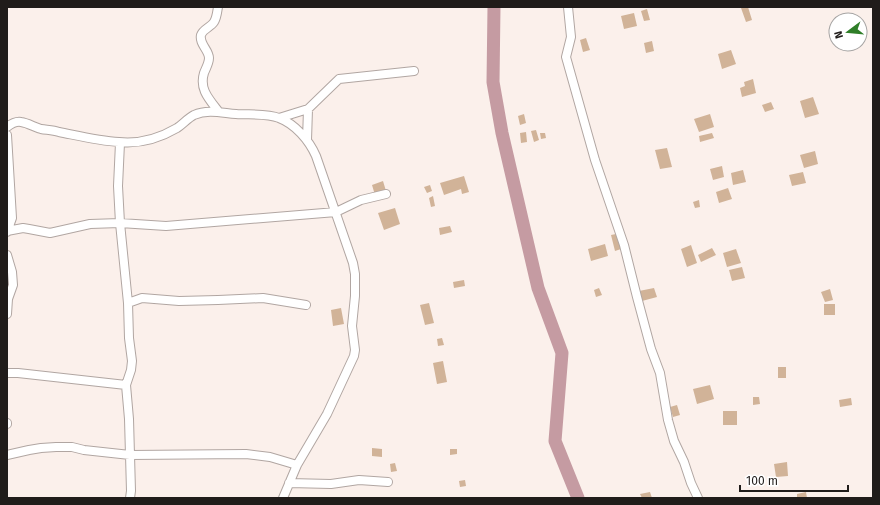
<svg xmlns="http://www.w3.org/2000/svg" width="880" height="505" font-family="'Fira Sans',sans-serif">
<rect width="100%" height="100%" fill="#fbf0eb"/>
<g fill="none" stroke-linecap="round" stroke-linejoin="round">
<path stroke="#c59ba2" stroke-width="13" d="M494,7L493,82L502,133L538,288L562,353L555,441L578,498"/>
</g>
<path fill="#d1b398" d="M743,7H748L752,20L746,22L741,8Z
M647,9L650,20L644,21L641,11Z
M634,13L637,26L624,29L621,16Z
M586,38L590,50L583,52L580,40Z
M652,41L654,51L646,53L644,43Z
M731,50L736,64L722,69L718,54Z
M753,79L756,93L742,97L740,88L745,86L744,82Z
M813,97L819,114L805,118L800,101Z
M771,102L774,109L765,112L762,105Z
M524,114L526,123L520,125L518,116Z
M710,114L714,127L699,132L694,119Z
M536,130L539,140L534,142L531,131Z
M526,132L527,142L521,143L520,133Z
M540,133H545L546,138L541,139Z
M712,133L714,138L700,142L699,136Z
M667,148L672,167L660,169L655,150Z
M815,151L818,164L804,168L800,155Z
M722,166L724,177L713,180L710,169Z
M743,170L746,182L733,185L731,173Z
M803,172L806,183L792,186L789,175Z
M464,176L469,192L462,194L461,189L444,195L440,183Z
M383,181L386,191L375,195L372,185Z
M430,185L432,191L427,193L424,187Z
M728,188L732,199L719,203L716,192Z
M433,196L435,206L431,207L429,198Z
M699,200L700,207L695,208L693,202Z
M395,208L400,224L384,230L378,213Z
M450,226L452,232L440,235L439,228Z
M616,234L621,249L615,251L611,235Z
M605,244L608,256L591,261L588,249Z
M691,245L697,263L687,267L681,249Z
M712,248L716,255L701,262L698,255Z
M736,249L741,263L727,267L723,253Z
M742,267L745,278L732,281L729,270Z
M464,280L465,286L454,288L453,282Z
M599,288L602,295L596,297L594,290Z
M654,288L657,297L642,301L639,291Z
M830,289L833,300L825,302L821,292Z
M429,303L434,323L425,325L420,305Z
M824,304H835V315H824Z
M341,308L344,324L333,326L331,310Z
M442,338L444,345L438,346L437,339Z
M443,361L447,382L437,384L433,363Z
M778,367H786V378H778Z
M710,385L714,399L697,404L693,389Z
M753,397H759L760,404L753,405Z
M851,398L852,405L840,407L839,400Z
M677,405L680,415L673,417L670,407Z
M723,411H737V425H723Z
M372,448L382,449V457L372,456Z
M450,449H457V454L450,455Z
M787,462L788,476L776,477L774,464Z
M395,463L397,471L391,472L390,464Z
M465,480L466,486L460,487L459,481Z
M650,492L652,498H642L640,494Z
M806,492L807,498H797V494Z"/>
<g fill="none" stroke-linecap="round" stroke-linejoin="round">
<defs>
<path id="minor" d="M218,7C217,12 217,17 214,22C211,27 203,29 201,35C199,44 209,50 209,58C209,63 206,68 204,73C199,89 209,99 219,112
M568,7L571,37L566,57L595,160L624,245L637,297L651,349L660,373L668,420L674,441L684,462L691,483L698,498
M279,118L308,109L339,79L414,71
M7,127C11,124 16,121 21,122C28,123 34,127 41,129C47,130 53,130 59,132C79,136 99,141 119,142C139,144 160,138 177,128C183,124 188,118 194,115C208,109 222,113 236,114C249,115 267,113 279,118C295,124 309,140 316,156L353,263L355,274V296L352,326L355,350L354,356L327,414L297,465L283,498
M7,135L12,218L7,232
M307,140L308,109
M120,143L118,186L120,223L128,303
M7,231L23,228L29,229L50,233L90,224L120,223L166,226L336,212L361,200L386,194
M7,255L12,272L13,285L8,299L7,314
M7,373H18L126,385
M7,423V424
M7,455L29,450L41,448L56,447H72L84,450L130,455L246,454L270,457L297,465
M289,483L331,484L359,480L388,482
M130,498L131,491L129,419L126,385L131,370L132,361L129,338L128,303L142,298L179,301L218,300L263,298L306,305"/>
</defs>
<use href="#minor" stroke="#b1a6a2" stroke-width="10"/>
<use href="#minor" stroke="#fff" stroke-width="8"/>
</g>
<rect width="880" height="505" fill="none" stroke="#201c1a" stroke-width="16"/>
<g transform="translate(848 32) rotate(254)"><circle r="19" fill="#ffffff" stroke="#a6a4a3"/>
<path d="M0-3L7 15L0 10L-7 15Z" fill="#2f7e28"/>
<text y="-6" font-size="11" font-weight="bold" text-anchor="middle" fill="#201c1a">N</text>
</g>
<path d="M740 485v6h108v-6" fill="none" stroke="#201c1a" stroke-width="2"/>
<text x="746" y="485" font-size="12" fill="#201c1a" stroke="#ffffff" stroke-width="3" paint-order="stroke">100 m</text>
</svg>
